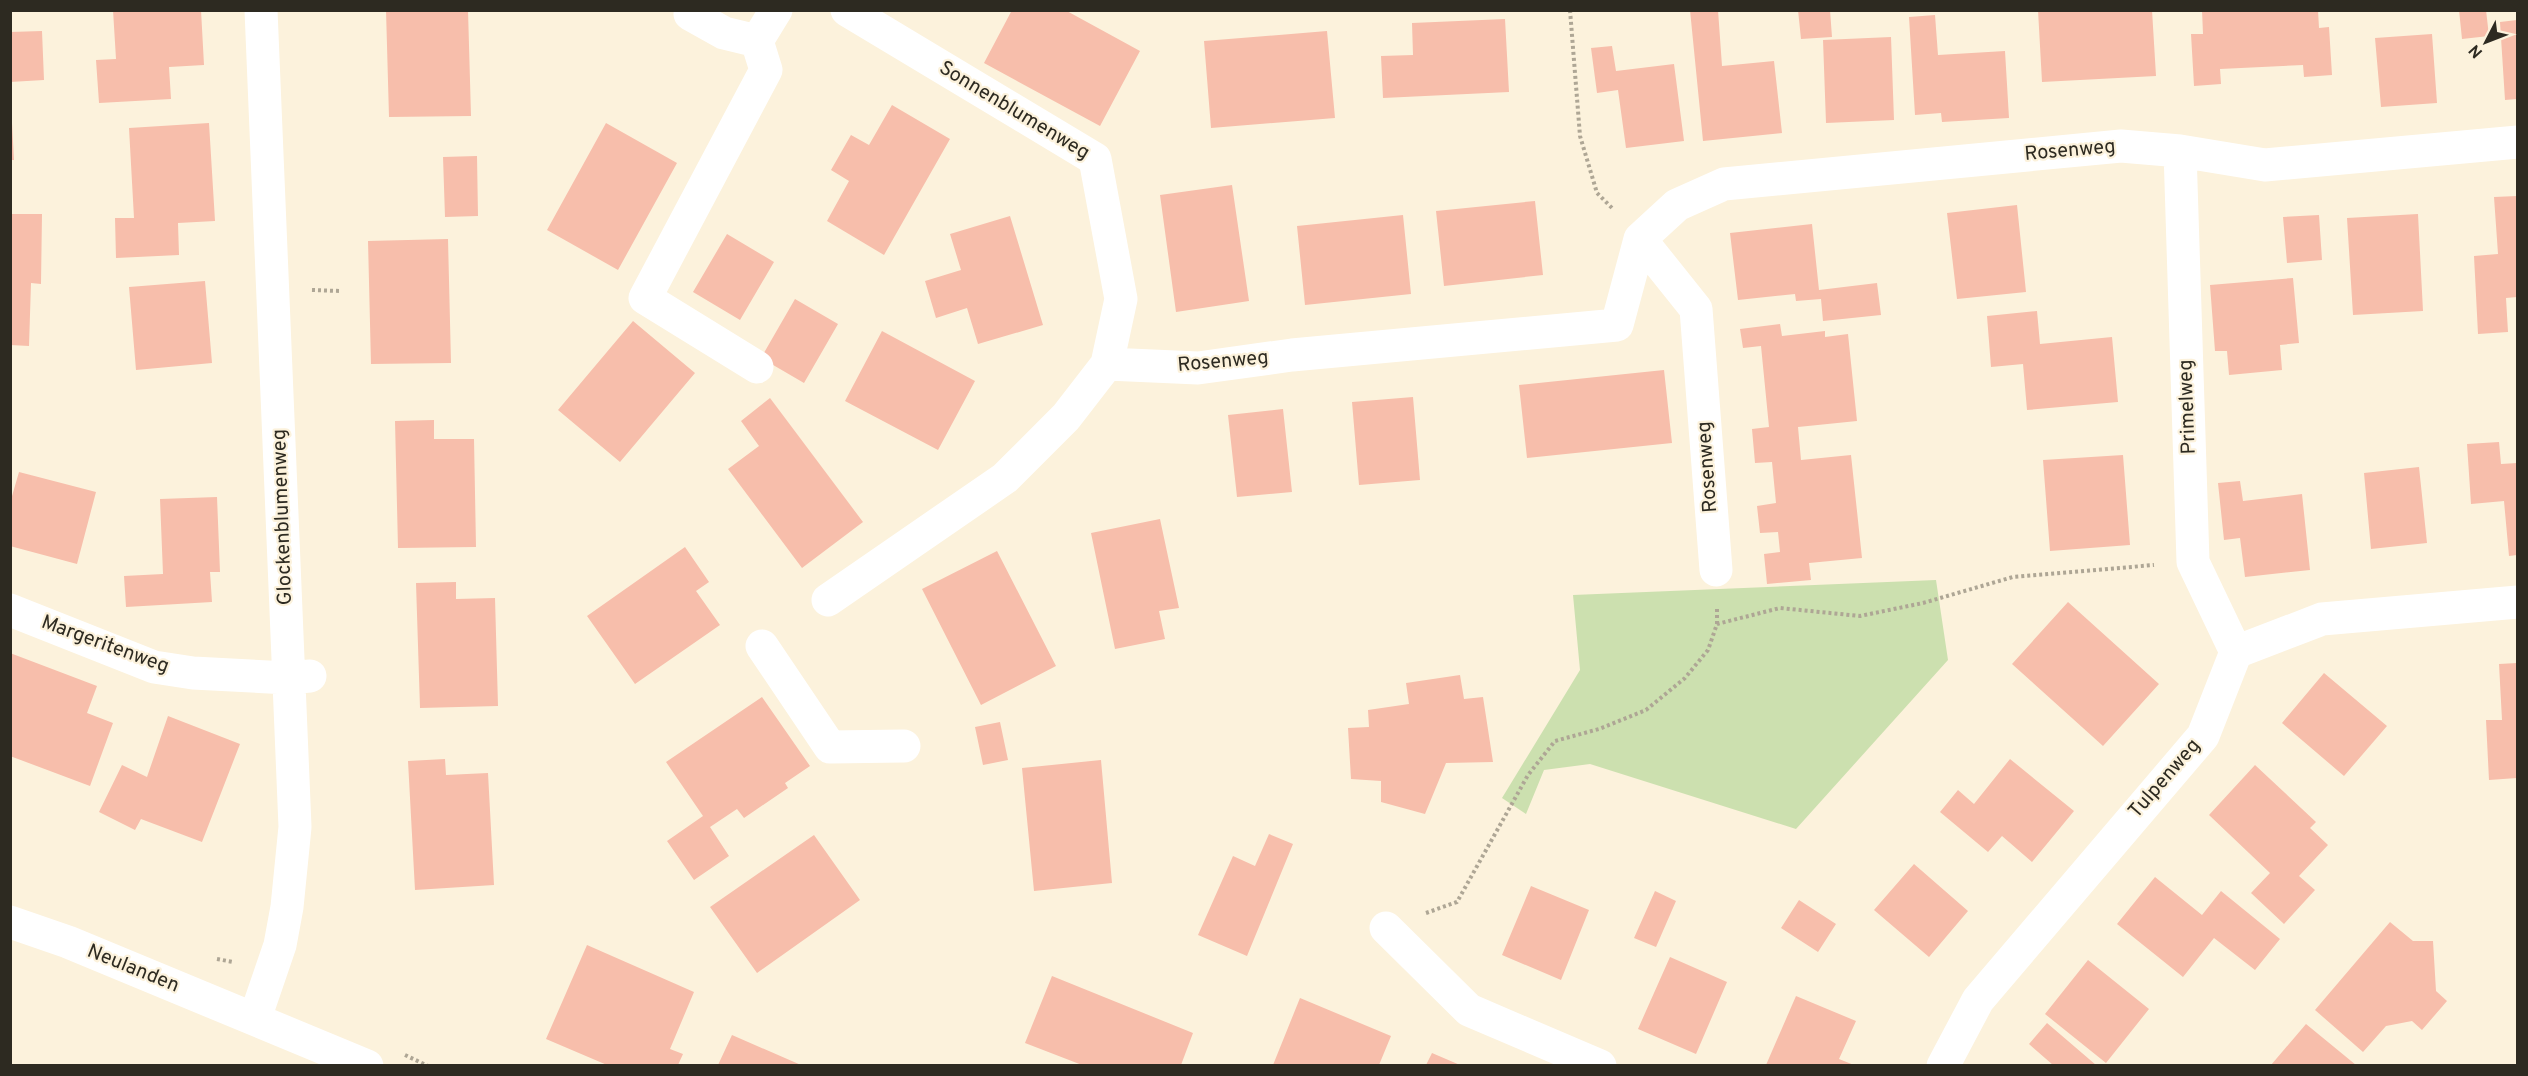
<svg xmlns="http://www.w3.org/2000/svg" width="2528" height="1076" font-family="Overpass,sans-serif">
<rect width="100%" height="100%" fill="#fcf2dc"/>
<path fill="#cce0af" d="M1936,580L1948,660L1796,829L1590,764L1544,770L1526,814L1502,798L1580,670L1573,595Z"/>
<path fill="#f7beab" d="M113,10H201L204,65L169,67L171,99L99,103L96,60L116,59Z
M386,10H468L471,116L389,117Z
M1012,10H1065L1140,51L1100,126L984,63Z
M1690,10H1718L1722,66L1774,61L1782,133L1703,141Z
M1798,10H1830L1832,37L1801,39Z
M2038,10H2152L2156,76L2042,82Z
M2202,10H2318L2319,28L2329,27L2332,75L2304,77L2303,65L2220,69L2221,84L2194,86L2191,34H2203Z
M2459,10H2486L2489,36L2462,39Z
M1935,15L1938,55L2005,51L2009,118L1942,122L1941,113L1915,115L1909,17Z
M1505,19L1509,92L1383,98L1381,56L1413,55L1412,23Z
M2517,20V99L2505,100L2500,22Z
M42,31L44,80L10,82V32Z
M1327,31L1335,118L1211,128L1204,41Z
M2432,34L2437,103L2381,107L2375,38Z
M1891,37L1894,120L1826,123L1823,40Z
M1612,46L1616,71L1674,64L1684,141L1626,148L1618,90L1597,93L1591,48Z
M892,105L950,139L884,255L827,221L849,181L831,170L851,135L869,145Z
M10,123H12L14,160H10Z
M209,123L215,221L178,223L179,255L116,258L115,218H134L129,128Z
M606,123L677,163L618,270L547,230Z
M477,156L478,216L445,217L443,157Z
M1232,185L1249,301L1176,312L1160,195Z
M2517,196V297L2506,298L2508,332L2478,334L2474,256L2498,254L2494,197Z
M1535,201L1543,275L1444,286L1436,211Z
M2017,205L2026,292L1957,299L1947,213Z
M12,214H42L41,284L31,283L29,346L10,345Z
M2418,214L2423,311L2353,315L2347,218Z
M1403,215L1411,294L1305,305L1297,226Z
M2319,215L2322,260L2287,263L2283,217Z
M1010,216L1043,325L978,344L967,308L936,318L925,281L961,270L950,234Z
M1812,224L1819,290L1877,283L1881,315L1823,321L1821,299L1796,301L1795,294L1738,300L1730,233Z
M727,234L774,262L740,320L693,292Z
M448,239L451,363L371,364L368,241Z
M2293,278L2299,343L2280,345L2282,370L2229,375L2227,351H2215L2210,285Z
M205,281L212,363L136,370L129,287Z
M795,299L838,324L804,383L761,358Z
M2037,311L2040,344L2112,337L2118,402L2027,410L2023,364L1991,367L1987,316Z
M633,321L695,373L620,462L558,410Z
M1780,324L1782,336L1825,331V337L1848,334L1857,421L1798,427L1801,460L1851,455L1862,558L1809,563L1811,580L1767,584L1764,554L1780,552L1778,532L1760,533L1757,506L1776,503L1772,462L1755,463L1752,429L1769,427L1761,346L1743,348L1740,329Z
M882,331L975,381L938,450L845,401Z
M1664,370L1672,443L1527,458L1519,385Z
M1413,397L1420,480L1359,485L1352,402Z
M770,398L863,522L802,568L728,469L759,446L741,421Z
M1283,409L1292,492L1237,497L1228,415Z
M434,420V439H474L476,547L398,548L395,421Z
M2499,442L2501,464L2517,463V555L2509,556L2504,501L2471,504L2467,444Z
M2123,455L2130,545L2050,551L2043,460Z
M2419,467L2427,543L2371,549L2364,473Z
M19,472L96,492L77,564L10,546V503Z
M2240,481L2243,501L2302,494L2310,570L2245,577L2240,538L2224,540L2218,483Z
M217,497L220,572H210L212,602L126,607L124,576L163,574L160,499Z
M1160,519L1179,608L1159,611L1165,639L1115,649L1091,533Z
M685,547L709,582L696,591L720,625L635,684L587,616Z
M997,551L1056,666L981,705L922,589Z
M456,582V599L495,598L498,706L420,708L416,583Z
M2068,602L2159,684L2103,746L2012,664Z
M10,653L97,686L87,713L113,723L90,786L10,756Z
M2517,663V778L2489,780L2486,720H2502L2499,664Z
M2324,673L2387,726L2344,776L2282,723Z
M1460,675L1464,699L1483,697L1493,762L1446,763L1425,814L1381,802V781L1351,779L1348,728L1369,727L1368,710L1409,704L1406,683Z
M762,697L810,766L785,783L788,788L744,818L737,809L710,827L729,856L694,880L667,841L703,816L666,762Z
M168,716L240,744L202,842L141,819L135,830L99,812L122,765L147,777Z
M1000,722L1008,760L983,765L975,727Z
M445,759L446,775L488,773L494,885L415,890L408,761Z
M2010,759L2074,811L2032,862L2002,836L1988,852L1940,812L1958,790L1974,804Z
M1101,760L1112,883L1034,891L1022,768Z
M2255,765L2316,822L2310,828L2328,845L2299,876L2315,890L2284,924L2251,893L2270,873L2209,815Z
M1269,834L1293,844L1247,956L1198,935L1233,856L1255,866Z
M814,835L860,900L757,973L710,907Z
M1914,864L1968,911L1929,957L1874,910Z
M2155,877L2202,915L2221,891L2280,939L2255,970L2214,938L2183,977L2117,924Z
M1531,886L1589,910L1561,980L1502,955Z
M1655,891L1676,901L1656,947L1634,938Z
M1799,900L1836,924L1818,952L1781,928Z
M2390,922L2413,941H2433L2436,991L2447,1001L2422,1030L2412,1021L2386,1026L2363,1052L2315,1010Z
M587,945L694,992L670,1049L683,1054L678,1065H607L546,1039Z
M1670,957L1727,982L1696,1054L1638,1029Z
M2088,960L2149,1009L2106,1063L2045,1014Z
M1052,976L1193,1033L1181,1065H1082L1025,1043Z
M1796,996L1856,1021L1839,1059L1854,1065H1766Z
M1300,998L1391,1036L1379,1065H1273Z
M2047,1023L2096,1065H2053L2029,1044Z
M2306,1024L2356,1065H2271Z
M732,1035L801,1065H718Z
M1432,1053L1460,1065H1426Z"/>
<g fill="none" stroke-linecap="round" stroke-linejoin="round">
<path stroke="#aea695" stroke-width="4" stroke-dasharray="3 3" stroke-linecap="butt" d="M1570,10L1580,136L1597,193L1613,209
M312,290L340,291
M1717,609V624
M1426,913L1457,902L1528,775L1555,741L1599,729L1646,710L1685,678L1708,650L1717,624L1780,608L1860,616L1923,603L2013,577L2154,565
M217,959L233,962
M405,1055L428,1066"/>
<path stroke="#fff" stroke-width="33" d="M692,10L690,14L724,33L757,41L776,10
M847,10L1095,159L1121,299L1107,364
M2180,151L2193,562L2236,652
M1640,239L1696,309L1716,570
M757,367L645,298L766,70L757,41
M828,600L1005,478L1066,417L1107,364L1198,368L1292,355L1617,325L1640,239L1677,205L1724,184L2121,146L2180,151L2265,165L2518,142
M10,610L154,667L193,673L288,678L310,676
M762,646L830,747L904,746
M10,922L68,942L367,1066
M1386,928L1469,1010L1600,1066
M255,1018L280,945L287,907L295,827L261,10
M1943,1066L1978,1000L2203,736L2236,652L2322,619L2518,602"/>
</g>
<g text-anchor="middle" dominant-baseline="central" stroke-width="4.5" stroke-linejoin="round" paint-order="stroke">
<g font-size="20" fill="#2d2a21" stroke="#fcf2dc">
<text transform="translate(1014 111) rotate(31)">Sonnenblumenweg</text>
<text transform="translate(2070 151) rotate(-5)">Rosenweg</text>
<text transform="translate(1223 362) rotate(-5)">Rosenweg</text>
<text transform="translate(2188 407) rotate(-92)">Primelweg</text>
<text transform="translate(1708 467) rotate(-94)">Rosenweg</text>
<text transform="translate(283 517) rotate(-92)">Glockenblumenweg</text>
<text transform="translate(105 645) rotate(20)">Margeritenweg</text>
<text transform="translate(2165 779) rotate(-49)">Tulpenweg</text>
<text transform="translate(133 969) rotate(22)">Neulanden</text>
</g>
</g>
<rect width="2528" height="1076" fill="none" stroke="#2d2a21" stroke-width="24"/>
<g transform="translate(2486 42) rotate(228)" stroke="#fcf2dc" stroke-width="4.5" paint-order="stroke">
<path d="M0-4.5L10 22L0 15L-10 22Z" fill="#2d2a21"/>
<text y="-9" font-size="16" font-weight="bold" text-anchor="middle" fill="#2d2a21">N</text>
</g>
</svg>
